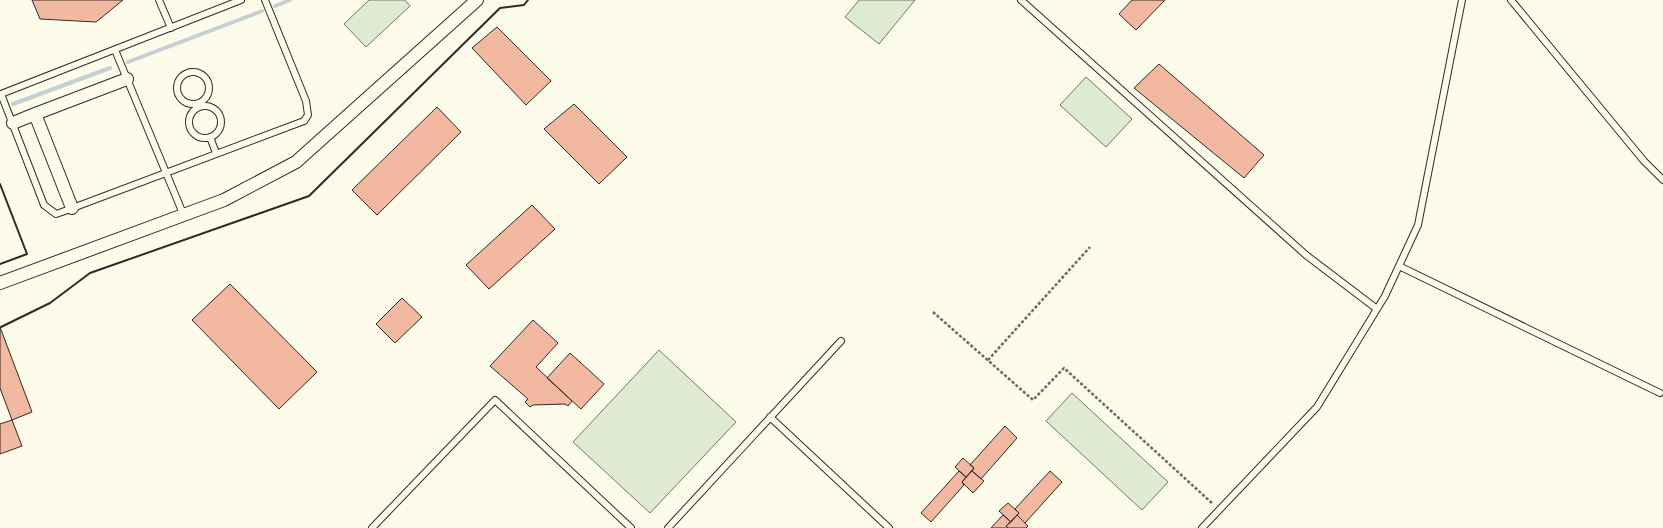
<svg xmlns="http://www.w3.org/2000/svg" width="1663" height="528" font-family="'Golos Text',sans-serif">
<rect width="100%" height="100%" fill="#fdfbea"/>
<path fill="#deebd1" stroke="#74746e" d="M369,0H405L410,6L366,47L344,24Z
M859,0H915L879,44L845,17Z
M1086,77L1132,119L1106,147L1060,105Z
M659,350L736,422L650,513L573,442Z
M1072,393L1168,482L1142,510L1046,421Z"/>
<g fill="none" stroke-linecap="round" stroke-linejoin="round">
<path stroke="#c7d0d0" stroke-width="4" d="M275,6L290,0
M128,62L262,11
M13,104L110,68"/>
</g>
<path fill="#f2b8a0" stroke="#2b2b2b" d="M32,0H123L96,22L40,19Z
M1132,0H1165L1136,30L1119,14Z
M497,27L551,81L526,105L472,48Z
M1159,64L1264,155L1244,178L1134,88Z
M574,104L627,157L599,184L544,129Z
M437,107L461,132L377,215L352,190Z
M532,205L555,229L489,289L466,265Z
M230,284L317,372L279,409L192,320Z
M402,298L422,317L395,343L376,324Z
M533,320L558,343L536,367L572,401L568,406L565,404L533,405L530,407L525,402L528,399L490,366Z
M0,327L32,412L12,420L0,388Z
M570,353L604,384L581,409L547,378Z
M12,420L22,446L0,454V424Z
M1005,426L1017,438L981,479L972,471L974,468L970,465Z
M963,458L974,468L966,477L955,467Z
M959,471L966,477L962,482L964,485L931,522L921,513Z
M972,471L984,481L973,493L962,482Z
M1050,471L1062,482L1025,523L1017,515L1019,513L1015,509Z
M1008,503L1019,513L1011,522L999,511Z
M1003,515L1011,522L1006,526L1008,528H991Z
M1017,515L1028,526L1026,528H1008L1006,526Z"/>
<g fill="none" stroke-linecap="round" stroke-linejoin="round">
<defs>
<path id="lane" d="M159,0L171,28
M241,0L1,94L44,205L56,214L62,212L304,121L308,115L306,101L265,0
M1021,0L1306,255L1377,309
M1511,0L1644,161L1663,180
M115,50L184,216
M177 88a16 16 0 1 1 32 0a16 16 0 1 1-32 0Z
M189 122a16 16 0 1 1 32 0a16 16 0 1 1-32 0Z
M210,137L216,153
M1399,266L1660,393
M770,417L889,528
M372,528L495,400L631,528
M668,528L841,341
M1202,528L1317,407L1385,296L1418,225L1462,0"/>
<path id="street" d="M13,123L35,114
M72,208L35,114L127,79
M0,283L224,200L296,162L477,0"/>
</defs>
<use href="#lane" stroke="#2b2b2b" stroke-width="8"/>
<use href="#street" stroke="#2b2b2b" stroke-width="14"/>
<path stroke="#6a6964" stroke-width="2.5" stroke-dasharray="3 2" stroke-linecap="butt" d="M933,312L1033,400L1064,368L1213,504
M988,360L1090,247"/>
<use href="#lane" stroke="#fdfbea" stroke-width="6"/>
<use href="#street" stroke="#fdfbea" stroke-width="12"/>
<path stroke="#2b2b2b" stroke-width="2" d="M0,184L27,254L0,264
M1,327L50,303L90,273L309,196L500,8L524,5L528,0"/>
</g>
</svg>
